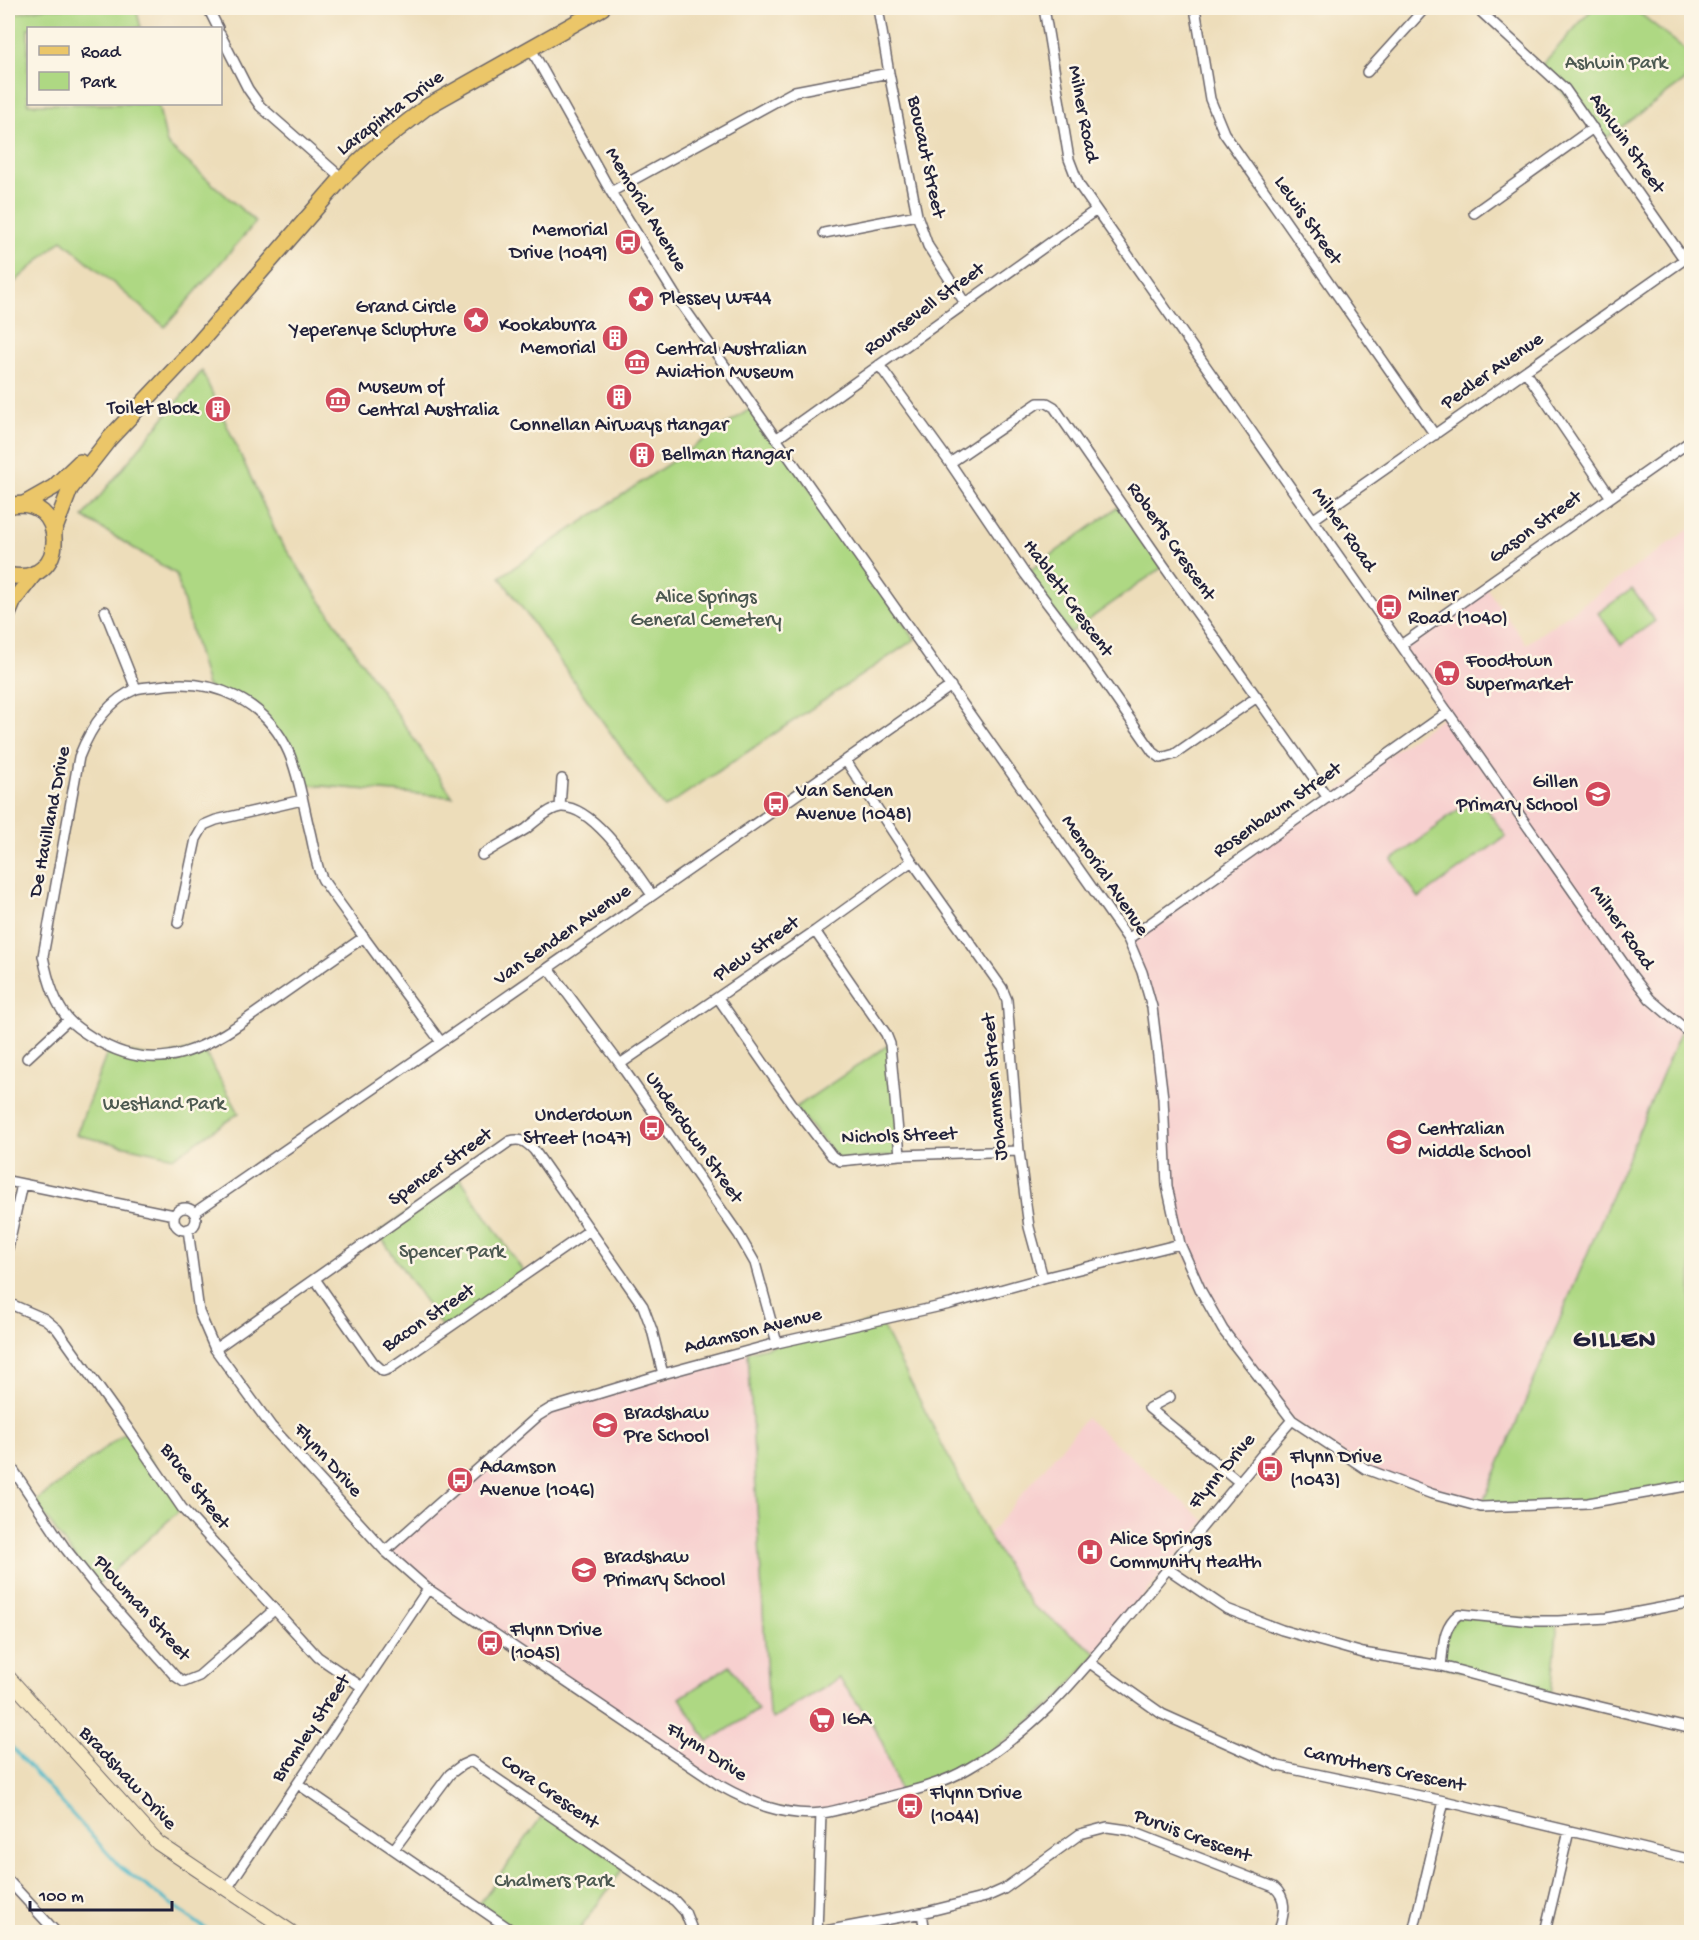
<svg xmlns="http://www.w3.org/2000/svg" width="1699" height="1940" font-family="'Gochi Hand',sans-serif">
<rect width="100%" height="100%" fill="#fcf5e5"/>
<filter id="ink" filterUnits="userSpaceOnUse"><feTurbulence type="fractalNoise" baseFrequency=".0167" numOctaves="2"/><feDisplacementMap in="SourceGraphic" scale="12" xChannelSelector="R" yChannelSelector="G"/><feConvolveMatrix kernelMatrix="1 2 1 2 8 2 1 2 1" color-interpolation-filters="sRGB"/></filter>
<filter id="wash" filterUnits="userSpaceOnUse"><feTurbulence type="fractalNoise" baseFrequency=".008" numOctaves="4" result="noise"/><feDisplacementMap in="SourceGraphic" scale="24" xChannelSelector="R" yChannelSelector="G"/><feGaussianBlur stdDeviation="1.35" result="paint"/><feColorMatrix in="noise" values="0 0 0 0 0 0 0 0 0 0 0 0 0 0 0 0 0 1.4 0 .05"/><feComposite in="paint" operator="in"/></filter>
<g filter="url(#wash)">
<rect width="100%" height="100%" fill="#edddba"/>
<path fill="#f7d0cf" d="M1691,528V1035L1682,1029L1481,1507L1366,1469L1292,1420L1223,1330L1180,1244L1167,1186L1152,1007L1128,939L1448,713L1401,645L1485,586L1526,644Z
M748,1352L769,1714L774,1719L839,1677L869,1719L882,1742L901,1794L821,1813L747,1801L428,1589L385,1551L538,1416Z
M1086,1418L1205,1521L1097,1653L1031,1605L988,1535Z"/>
<path fill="#aed883" stroke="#687d5f" stroke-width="1.5" d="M43,8H136L141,28H28V104H158L167,144L256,222L165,327L62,240L8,288V15Z
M1593,8H1633L1691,54V76L1602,141L1541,66Z
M202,371L279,539L453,797L299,784L290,754L264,716L207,686L176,574L83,517Z
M753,407L915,639L664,808L500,577Z
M1121,505L1164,566L1070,633L1025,574Z
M1632,589L1655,621L1621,645L1598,613Z
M1477,796L1506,836L1419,898L1392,860L1438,827L1437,825Z
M1682,1028L1692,1035L1691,1485L1588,1503L1481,1507Z
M890,1044L900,1155L840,1161L795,1108Z
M202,1047L239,1113L174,1157L76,1135L109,1048L156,1058Z
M459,1176L525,1274L445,1331L378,1233Z
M879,1320L988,1535L1031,1605L1097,1653L1055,1702L967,1770L901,1794L882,1742L869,1719L839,1678L773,1719L769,1714L748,1352Z
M129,1430L182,1508L96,1587L35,1502Z
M1459,1614L1558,1621L1551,1695L1441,1666L1445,1635Z
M730,1665L758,1710L708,1742L680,1698Z
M545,1812L624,1867L578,1932H514L477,1907Z"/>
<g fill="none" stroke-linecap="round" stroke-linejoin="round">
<path stroke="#4cb8c8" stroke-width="3" d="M8,1743L121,1868L210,1932"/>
</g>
</g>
<g filter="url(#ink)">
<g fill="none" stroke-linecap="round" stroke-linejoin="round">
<defs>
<path id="street" d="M208,8L218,28
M878,8L889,73L917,215L928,246L965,303
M1044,8L1069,159L1079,185L1633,977L1650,999L1692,1035
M1195,8L1210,99L1224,133L1435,435
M1477,8L1565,89L1684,259
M220,34L248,89L260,106L342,178
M530,47L611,192L675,295L1128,939L1142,972L1152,1007L1163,1098L1167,1186L1180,1244L1201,1291L1223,1330L1292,1420L1366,1469L1432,1494L1481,1507L1588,1503L1692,1485
M1367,72L1425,8
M611,192L795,91L889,73
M1474,213L1593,128
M824,233L917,215
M879,365L950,463L1025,574L1070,633L1153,752L1161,758L1175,754L1257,697
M1526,372L1610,496
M776,439L1096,210
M950,463L1038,403H1047L1054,407L1164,566L1328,798
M1314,519L1692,254
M105,611L136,689
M1401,645L1692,440
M846,761L912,861L1002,988L1007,1000L1019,1151L1029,1227L1043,1278
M560,807L562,779
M482,855C496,846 511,838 526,829C535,822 549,808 561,807C594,805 635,871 652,895
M178,923L196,839L204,825L216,820L302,800
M815,931L886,1034L890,1044L900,1155
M364,937C334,958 304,979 274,1000C216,1041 164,1083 93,1038C85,1033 75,1027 68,1019C54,1002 47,977 43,956L79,757C90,729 107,701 136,689C143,687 151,687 158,686C214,677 266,701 289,753C299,776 303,803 309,828C313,842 316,868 323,880C333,895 345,910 355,925C383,964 412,1003 441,1042
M1128,939L1448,712
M549,969L620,1064L739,1235L755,1263L777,1343
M718,998L795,1108L832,1156L840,1161L900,1155L1019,1151
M27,1058L68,1020
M620,1064L815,931L912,861
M8,1181L174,1215
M174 1219a11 11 0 1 1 22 0a11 11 0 1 1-22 0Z
M194,1213C447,1038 700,864 951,686
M188,1229L199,1312L215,1349L271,1426L385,1551L428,1589L719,1785C751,1803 784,1817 822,1813C838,1811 855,1805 871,1801C904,1793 939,1786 969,1768C1037,1729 1077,1678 1126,1619C1182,1553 1235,1485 1292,1420
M8,1248L22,1184
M315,1279L373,1362L383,1371L389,1369L590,1230
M8,1303L45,1319L57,1329L129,1430L182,1508L318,1657L362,1687
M215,1349L510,1141C521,1138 526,1142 534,1150L643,1306L652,1330L663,1374
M1170,1397L1149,1408L1238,1481
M8,1462L65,1548L96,1587L175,1676L184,1682L199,1676L274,1610
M385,1551L538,1416L551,1408L663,1374L777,1343L950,1304L1043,1278L1180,1244
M1168,1569L1227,1609L1282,1630L1363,1653L1441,1666L1551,1695L1692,1729
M1090,1663L1162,1714L1278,1766L1444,1801L1692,1860
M1441,1666C1444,1646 1442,1627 1459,1614L1532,1621H1558L1607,1618L1692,1602
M298,1784L514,1932
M394,1849L450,1774L462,1765L471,1761L675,1901L685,1912L693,1932
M8,1880L56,1932
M226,1890L428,1589
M922,1913L925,1932
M817,1932L821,1813
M820,1932L922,1913L986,1897L1004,1889L1080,1834L1107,1827L1128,1830L1274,1887C1289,1900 1283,1915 1279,1932
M1413,1932L1444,1801
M1545,1932L1569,1831"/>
<path id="secondary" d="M8,1677L158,1843L291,1932"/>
<path id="primary" d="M24,504L54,487L80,462
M8,506C69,490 70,590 8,575
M54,531L70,489L110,438L193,350L342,178L370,151L428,106L602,8
M8,614L14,600L35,573"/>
</defs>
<use href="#street" stroke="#696367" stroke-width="12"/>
<use href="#secondary" stroke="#696367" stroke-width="16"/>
<use href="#primary" stroke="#696367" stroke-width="18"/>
<use href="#street" stroke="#fff" stroke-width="9"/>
<use href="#secondary" stroke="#f7e8c3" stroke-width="14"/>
<use href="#primary" stroke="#ebc669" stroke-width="15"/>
</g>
</g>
<defs>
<symbol id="bus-disc" viewBox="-11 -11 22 22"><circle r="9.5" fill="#d1495b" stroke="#fcf5e5"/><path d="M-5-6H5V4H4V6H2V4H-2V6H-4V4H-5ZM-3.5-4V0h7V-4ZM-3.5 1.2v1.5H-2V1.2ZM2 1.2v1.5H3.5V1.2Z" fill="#fff"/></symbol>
<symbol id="sight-disc" viewBox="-11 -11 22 22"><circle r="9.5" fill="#d1495b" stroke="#fcf5e5"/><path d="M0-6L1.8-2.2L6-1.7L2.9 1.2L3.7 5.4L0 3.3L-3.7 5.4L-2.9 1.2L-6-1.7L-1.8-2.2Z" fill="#fff"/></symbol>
<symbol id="building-disc" viewBox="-11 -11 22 22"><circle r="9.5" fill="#d1495b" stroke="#fcf5e5"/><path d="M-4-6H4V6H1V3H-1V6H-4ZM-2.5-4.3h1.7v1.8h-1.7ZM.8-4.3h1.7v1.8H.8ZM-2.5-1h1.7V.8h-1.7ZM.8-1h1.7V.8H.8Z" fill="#fff"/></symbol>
<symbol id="museum-disc" viewBox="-11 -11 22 22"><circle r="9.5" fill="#d1495b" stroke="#fcf5e5"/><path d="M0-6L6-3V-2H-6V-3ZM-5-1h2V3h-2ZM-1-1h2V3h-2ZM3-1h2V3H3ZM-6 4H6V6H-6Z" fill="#fff"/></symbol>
<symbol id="supermarket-disc" viewBox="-11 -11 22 22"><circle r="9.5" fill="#d1495b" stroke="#fcf5e5"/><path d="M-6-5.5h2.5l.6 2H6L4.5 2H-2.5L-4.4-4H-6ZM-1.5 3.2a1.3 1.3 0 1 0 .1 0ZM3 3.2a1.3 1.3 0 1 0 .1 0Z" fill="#fff"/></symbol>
<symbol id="school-disc" viewBox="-11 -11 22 22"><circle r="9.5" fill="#d1495b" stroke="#fcf5e5"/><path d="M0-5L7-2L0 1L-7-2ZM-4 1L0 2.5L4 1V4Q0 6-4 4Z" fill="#fff"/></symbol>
<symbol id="hospital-disc" viewBox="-11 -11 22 22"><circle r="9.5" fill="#d1495b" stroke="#fcf5e5"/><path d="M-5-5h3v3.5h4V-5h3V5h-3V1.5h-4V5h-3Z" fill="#fff"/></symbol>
</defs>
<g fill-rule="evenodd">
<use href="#bus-disc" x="613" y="227" width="30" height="30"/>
<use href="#sight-disc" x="626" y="284" width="30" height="30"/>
<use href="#sight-disc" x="461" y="305" width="30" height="30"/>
<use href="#building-disc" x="600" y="323" width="30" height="30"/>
<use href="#museum-disc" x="622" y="347" width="30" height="30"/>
<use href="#building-disc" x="604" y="382" width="30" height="30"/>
<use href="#museum-disc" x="323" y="385" width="30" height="30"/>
<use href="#building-disc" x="203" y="394" width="30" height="30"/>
<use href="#building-disc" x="627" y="440" width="30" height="30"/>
<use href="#bus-disc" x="1374" y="592" width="30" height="30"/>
<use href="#supermarket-disc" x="1432" y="658" width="30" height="30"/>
<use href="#school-disc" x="1583" y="779" width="30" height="30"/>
<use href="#bus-disc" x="761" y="789" width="30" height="30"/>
<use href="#bus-disc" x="637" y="1113" width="30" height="30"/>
<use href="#school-disc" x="1384" y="1127" width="30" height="30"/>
<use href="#school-disc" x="590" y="1410" width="30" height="30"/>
<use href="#bus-disc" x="1255" y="1454" width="30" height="30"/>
<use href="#bus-disc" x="445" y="1465" width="30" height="30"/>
<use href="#hospital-disc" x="1075" y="1537" width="30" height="30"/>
<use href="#school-disc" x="569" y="1555" width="30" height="30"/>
<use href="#bus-disc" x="475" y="1628" width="30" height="30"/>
<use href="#supermarket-disc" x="807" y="1705" width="30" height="30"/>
<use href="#bus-disc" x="895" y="1791" width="30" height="30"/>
</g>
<g text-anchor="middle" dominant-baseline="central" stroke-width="5" stroke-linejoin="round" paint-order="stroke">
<g font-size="20" fill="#4c5951" stroke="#fcf5e5">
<text x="1616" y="64">Ashwin Park</text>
<text x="706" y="598">Alice Springs<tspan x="706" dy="23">General Cemetery</tspan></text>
<text x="164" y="1105">Westland Park</text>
<text x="452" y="1253">Spencer Park</text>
<text x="554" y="1882">Chalmers Park</text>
</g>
<g font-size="20" fill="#22223b" stroke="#fcf5e5">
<text transform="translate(391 114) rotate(-37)">Larapinta Drive</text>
<text transform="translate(1082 114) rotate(79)">Milner Road</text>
<text transform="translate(1626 144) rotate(55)">Ashwin Street</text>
<text transform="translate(925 157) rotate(78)">Boucaut Street</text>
<text transform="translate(645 210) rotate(59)">Memorial Avenue</text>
<text transform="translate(1307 221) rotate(55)">Lewis Street</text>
<text transform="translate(925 310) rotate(-36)">Rounsevell Street</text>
<text transform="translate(1493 372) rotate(-35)">Pedler Avenue</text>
<text transform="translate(1536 528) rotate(-36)">Gason Street</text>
<text transform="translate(1343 530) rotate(55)">Milner Road</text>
<text transform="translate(1170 542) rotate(55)">Roberts Crescent</text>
<text transform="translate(1067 599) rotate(54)">Hablett Crescent</text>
<text transform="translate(1278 811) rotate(-35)">Rosenbaum Street</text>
<text transform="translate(51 822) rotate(-79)">De Havilland Drive</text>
<text transform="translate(1104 876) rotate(56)">Memorial Avenue</text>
<text transform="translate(1621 928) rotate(55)">Milner Road</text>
<text transform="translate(563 936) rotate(-35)">Van Senden Avenue</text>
<text transform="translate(757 950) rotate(-35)">Plew Street</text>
<text transform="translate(996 1087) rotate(-95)">Johannsen Street</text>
<text transform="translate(899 1137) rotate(-2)">Nichols Street</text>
<text transform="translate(693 1138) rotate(55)">Underdown Street</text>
<text transform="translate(441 1168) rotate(-35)">Spencer Street</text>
<text transform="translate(429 1319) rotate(-34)">Bacon Street</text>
<text transform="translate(753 1332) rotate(-14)">Adamson Avenue</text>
<text transform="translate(327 1461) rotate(48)">Flynn Drive</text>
<text transform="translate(1223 1472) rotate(-50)">Flynn Drive</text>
<text transform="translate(194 1487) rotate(53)">Bruce Street</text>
<text transform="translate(141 1609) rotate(48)">Plowman Street</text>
<text transform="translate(312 1729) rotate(-56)">Bromley Street</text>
<text transform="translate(706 1753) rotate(33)">Flynn Drive</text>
<text transform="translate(1384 1770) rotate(12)">Carruthers Crescent</text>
<text transform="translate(127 1779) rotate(47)">Bradshaw Drive</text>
<text transform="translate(549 1793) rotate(35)">Cora Crescent</text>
<text transform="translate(1192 1837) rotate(20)">Purvis Crescent</text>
</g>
<g font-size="20" fill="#22223b" stroke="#fcf5e5" text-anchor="start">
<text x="608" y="231" text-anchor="end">Memorial<tspan x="608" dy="23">Drive (1049)</tspan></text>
<text x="660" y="299">Plessey WF44</text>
<text x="456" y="308" text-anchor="end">Grand Circle<tspan x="456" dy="23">Yeperenye Sclupture</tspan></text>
<text x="596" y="326" text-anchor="end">Kookaburra<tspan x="596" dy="23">Memorial</tspan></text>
<text x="656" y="350">Central Australian<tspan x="656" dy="23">Aviation Museum</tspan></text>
<text x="358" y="388">Museum of<tspan x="358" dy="23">Central Australia</tspan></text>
<text x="198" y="409" text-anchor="end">Toilet Block</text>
<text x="619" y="426" text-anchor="middle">Connellan Airways Hangar</text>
<text x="662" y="455">Bellman Hangar</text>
<text x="1408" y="596">Milner<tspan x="1408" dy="23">Road (1040)</tspan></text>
<text x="1466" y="662">Foodtown<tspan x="1466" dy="23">Supermarket</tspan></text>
<text x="1578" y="783" text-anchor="end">Gillen<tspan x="1578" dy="23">Primary School</tspan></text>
<text x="796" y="792">Van Senden<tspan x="796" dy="23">Avenue (1048)</tspan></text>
<text x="632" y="1116" text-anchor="end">Underdown<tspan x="632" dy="23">Street (1047)</tspan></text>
<text x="1418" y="1130">Centralian<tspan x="1418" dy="23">Middle School</tspan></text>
<text x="624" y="1414">Bradshaw<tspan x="624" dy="23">Pre School</tspan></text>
<text x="1290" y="1458">Flynn Drive<tspan x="1290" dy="23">(1043)</tspan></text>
<text x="480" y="1468">Adamson<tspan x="480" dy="23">Avenue (1046)</tspan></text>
<text x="1110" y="1540">Alice Springs<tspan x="1110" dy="23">Community Health</tspan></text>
<text x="604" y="1558">Bradshaw<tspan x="604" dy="23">Primary School</tspan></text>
<text x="510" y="1631">Flynn Drive<tspan x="510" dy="23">(1045)</tspan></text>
<text x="842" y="1720">IGA</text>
<text x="930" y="1794">Flynn Drive<tspan x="930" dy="23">(1044)</tspan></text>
</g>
<g font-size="26" font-weight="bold" letter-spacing="1.5" fill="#22223b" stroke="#fcf5e5">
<text x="1615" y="1341">GILLEN</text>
</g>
</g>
<rect width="1699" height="1940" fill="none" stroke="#fcf5e5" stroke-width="30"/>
<rect x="27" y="27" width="195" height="78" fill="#fcf5e5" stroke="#a5a1a1" stroke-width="1.5"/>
<rect x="39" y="46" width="30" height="9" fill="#ebc669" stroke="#a5a1a1" stroke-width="1.5"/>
<text x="81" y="57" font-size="18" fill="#22223b">Road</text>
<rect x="39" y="72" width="30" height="18" fill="#aed883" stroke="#a5a1a1" stroke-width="1.5"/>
<text x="81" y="87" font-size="18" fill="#22223b">Park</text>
<path d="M30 1901v9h142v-9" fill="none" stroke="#22223b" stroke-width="3"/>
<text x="39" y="1901" font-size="18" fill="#22223b" stroke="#fcf5e5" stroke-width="4.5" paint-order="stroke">100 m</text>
</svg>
